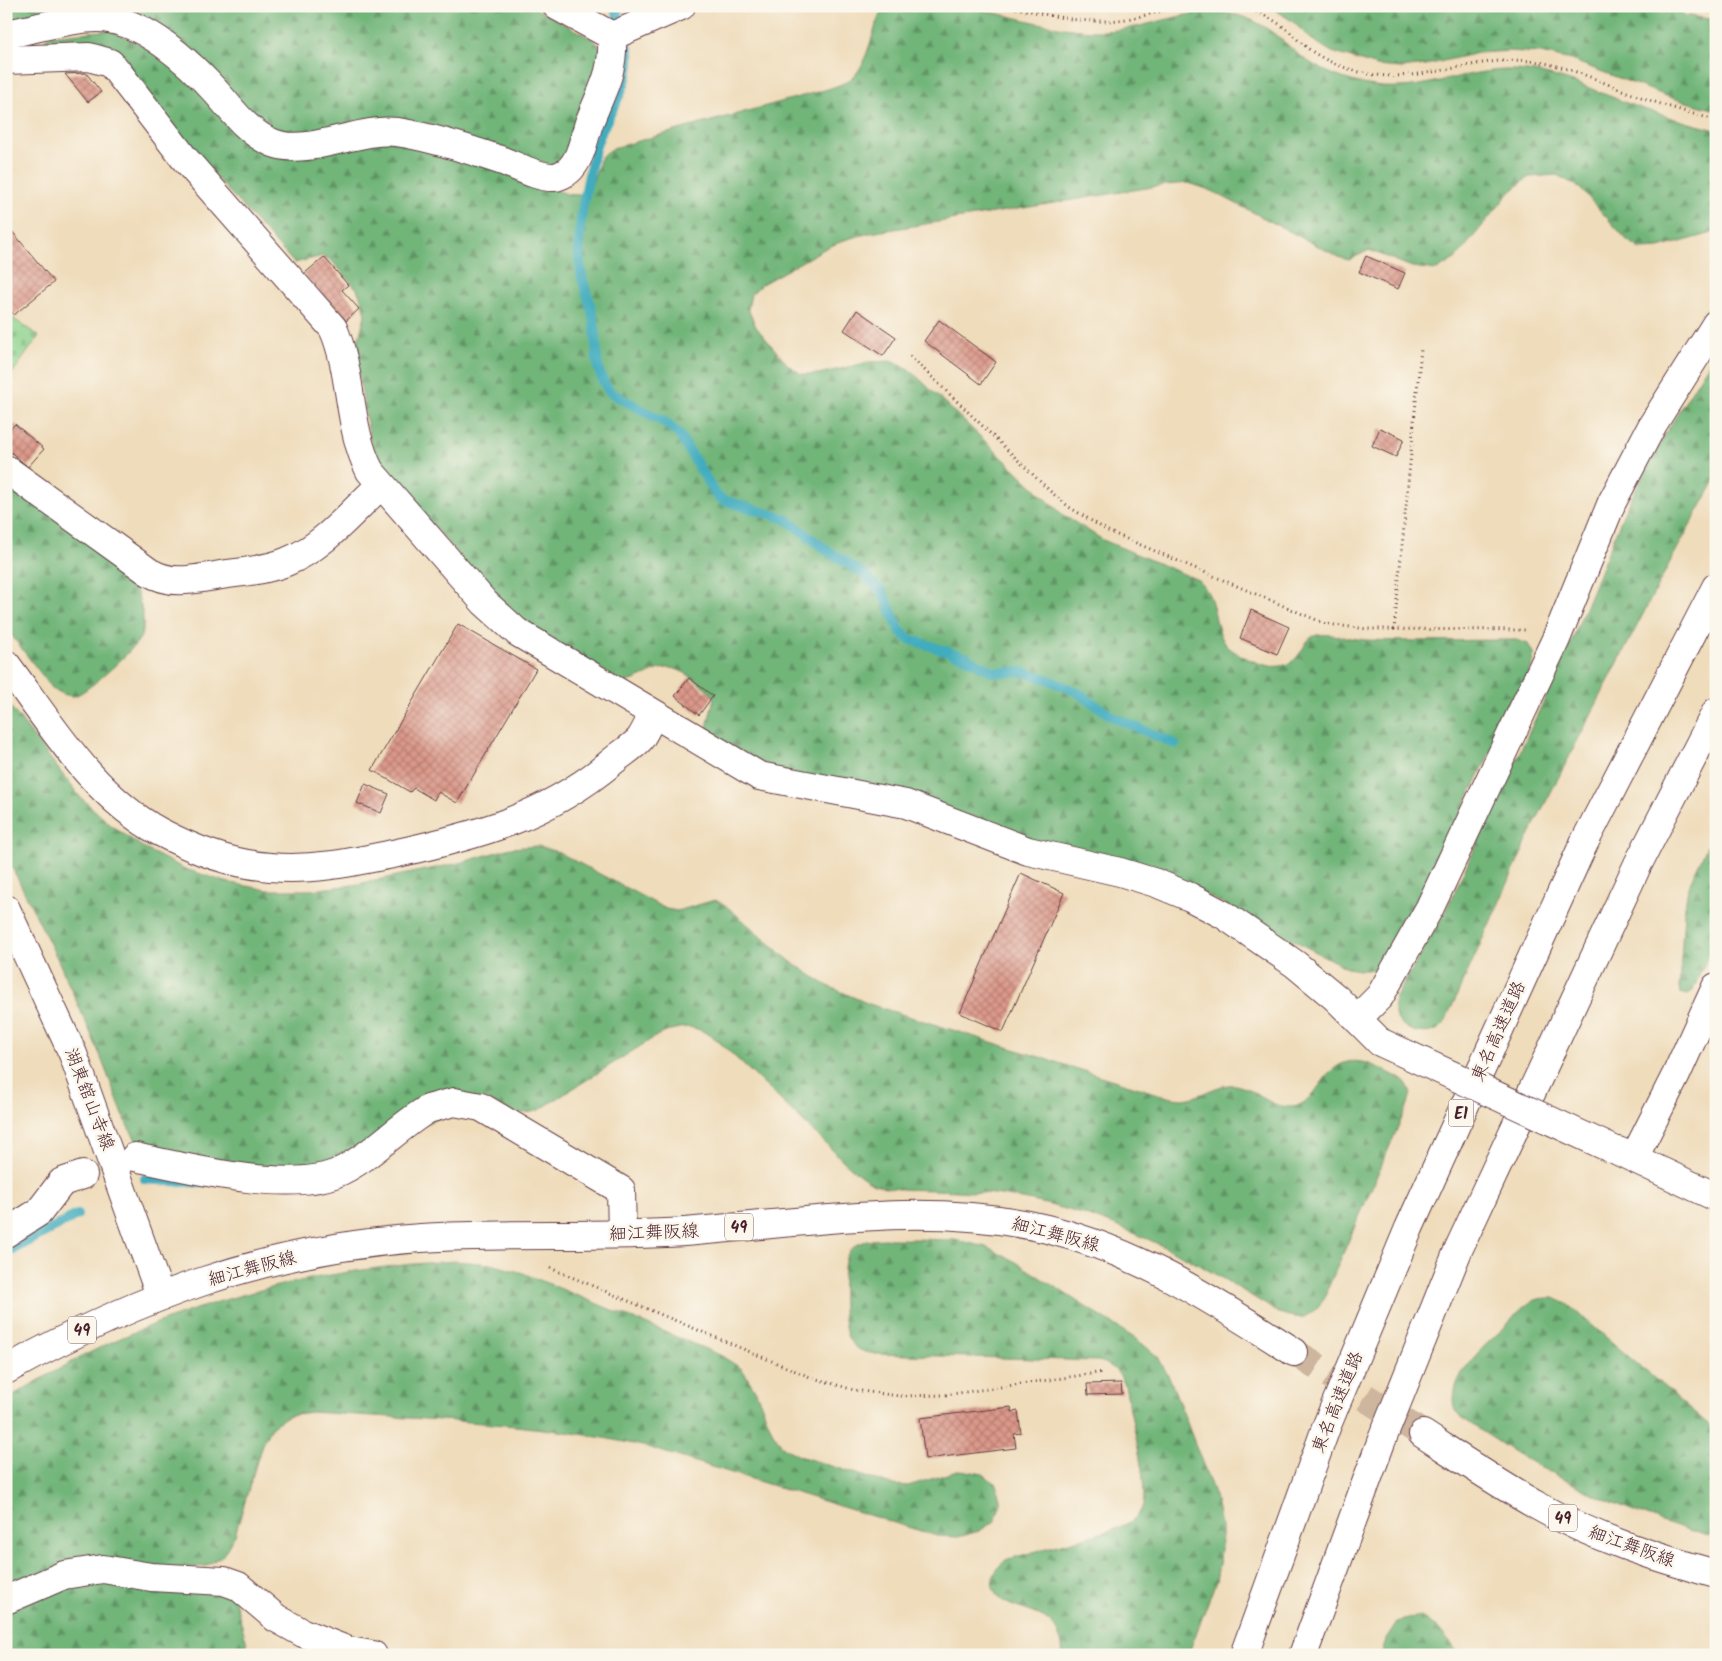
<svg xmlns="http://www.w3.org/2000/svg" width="1722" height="1661" font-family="Kalam,'Klee One',sans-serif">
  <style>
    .forest { fill: url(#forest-firs); stroke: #5e6a52 }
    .cemetery { fill: url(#cemetery-stones); stroke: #6b795c }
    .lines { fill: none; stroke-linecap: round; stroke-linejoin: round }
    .stream { stroke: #3facbe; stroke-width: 10 }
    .building { fill: url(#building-cross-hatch) }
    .primary-tunnel { stroke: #ceb69e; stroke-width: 28; stroke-dasharray: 28 14; stroke-linecap: butt }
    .minor-casing { stroke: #633b41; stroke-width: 30 }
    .secondary-casing { stroke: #633b41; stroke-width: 30 }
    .primary-casing { stroke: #633b41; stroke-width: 30 }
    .motorway-casing { stroke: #633b41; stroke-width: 30 }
    .path { stroke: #633b41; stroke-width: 3; stroke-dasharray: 1 4; stroke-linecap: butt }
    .minor { stroke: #fff; stroke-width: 28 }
    .secondary { stroke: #fff; stroke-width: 28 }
    .primary { stroke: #fff; stroke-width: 28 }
    .motorway { stroke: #fff; stroke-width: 28 }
    .minor-bridge-casing { stroke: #633b41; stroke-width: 30; stroke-linecap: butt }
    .minor-bridge { stroke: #fff; stroke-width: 28 }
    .labels { text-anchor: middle; stroke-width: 5; stroke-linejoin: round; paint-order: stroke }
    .shield { fill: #fbf7ec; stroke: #7f6065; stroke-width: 1 }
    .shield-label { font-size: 16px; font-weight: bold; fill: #4a1f2b }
    .street-label { font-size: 18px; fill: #4a1f2b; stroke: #fbf7ec }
  </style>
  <defs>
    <pattern id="forest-firs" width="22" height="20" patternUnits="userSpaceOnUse" patternTransform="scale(1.25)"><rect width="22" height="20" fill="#71b579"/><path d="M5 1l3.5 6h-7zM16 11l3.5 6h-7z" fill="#5f9363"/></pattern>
    <pattern id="cemetery-stones" width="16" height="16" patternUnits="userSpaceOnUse" patternTransform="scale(1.25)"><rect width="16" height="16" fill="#8cd38e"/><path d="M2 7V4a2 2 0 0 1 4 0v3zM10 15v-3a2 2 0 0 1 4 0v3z" fill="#7ab57b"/></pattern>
    <pattern id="building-cross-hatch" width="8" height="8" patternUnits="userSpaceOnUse" patternTransform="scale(1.25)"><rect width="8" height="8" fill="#db998a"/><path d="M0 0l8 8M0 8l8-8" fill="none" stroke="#b47c71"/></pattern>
  </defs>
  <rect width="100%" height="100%" fill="#fbf7ec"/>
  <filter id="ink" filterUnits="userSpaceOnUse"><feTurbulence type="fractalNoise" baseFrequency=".02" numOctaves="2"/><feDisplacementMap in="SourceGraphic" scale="10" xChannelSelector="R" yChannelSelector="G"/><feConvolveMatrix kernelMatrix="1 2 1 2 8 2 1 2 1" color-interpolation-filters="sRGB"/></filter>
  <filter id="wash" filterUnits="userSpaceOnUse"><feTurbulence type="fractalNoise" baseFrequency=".0096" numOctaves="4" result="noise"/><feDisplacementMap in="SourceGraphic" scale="20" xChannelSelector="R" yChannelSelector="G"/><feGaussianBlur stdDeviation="1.12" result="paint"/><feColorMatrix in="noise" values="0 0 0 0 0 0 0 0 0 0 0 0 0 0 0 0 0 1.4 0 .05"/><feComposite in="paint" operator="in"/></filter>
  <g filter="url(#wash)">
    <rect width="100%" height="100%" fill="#efdcbb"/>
    <g class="forest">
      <path d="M6 6H531L592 39 599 45 601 53 568 155 554 166 494 148 292 137 264 128 159 29 6 24Z"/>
      <path d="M884 6C907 6 931 4 954 6 1004 11 1053 32 1104 31 1149 30 1191 4 1237 15 1264 22 1278 37 1298 54 1319 71 1348 82 1374 86 1422 93 1465 69 1512 70 1555 71 1593 90 1632 105 1660 115 1688 123 1716 130V232L1659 248 1641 249 1627 240 1579 187 1557 175 1529 177 1510 192 1456 258 1437 270 1412 267 1369 250 1349 260 1341 258 1210 190 1189 183 1165 185 870 233 847 239 824 249 762 284 751 294 748 309 756 327 787 364 801 374H819L869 362 893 361 911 371 1063 515 1103 540 1198 580C1222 601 1209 637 1235 652 1253 662 1281 676 1297 657 1304 650 1306 637 1317 635 1333 633 1350 639 1366 640 1416 642 1466 640 1516 640L1528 644 1534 655 1531 669 1390 958C1376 971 1366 972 1347 968L1195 889 779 772 706 732 714 698C709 690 702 685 694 679 663 656 656 675 624 683L507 611 373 456 355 353 365 315 362 301 357 289 331 260 323 256 294 263 192 151 125 65 45 48 43 43 48 36 111 30 166 57 237 131 395 142 496 169 567 194 578 195 589 191 602 156 613 148 828 89C836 86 847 83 853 77 868 65 873 24 884 6Z"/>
      <path d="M1269 6H1675L1684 15 1716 20V110L1672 98 1571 60 1541 53 1509 51 1478 53 1426 65 1401 68 1377 66 1332 52 1311 39 1292 21Z"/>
      <path d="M1716 352V479L1671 560 1537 819 1444 1024C1427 1044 1386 1027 1395 999L1444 914 1570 645 1626 508 1667 431Z"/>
      <path d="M6 481 129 573C136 590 147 616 142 634 139 646 86 694 74 696 65 696 59 692 52 688L6 628Z"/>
      <path d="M6 701 80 797 112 826 147 850 185 869 226 882 268 890H311L353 885 459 863 511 848 538 846 560 853 666 909 677 911 715 900 725 905 790 961 826 985 869 1004 1168 1097C1173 1098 1179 1099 1183 1099 1201 1098 1217 1083 1235 1085 1254 1088 1269 1107 1288 1107 1325 1108 1321 1042 1377 1067 1387 1072 1398 1076 1407 1084L1411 1093 1408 1104 1322 1302C1307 1320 1302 1320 1279 1313 1187 1255 1116 1215 1007 1196 983 1192 959 1191 935 1190 916 1189 894 1191 875 1184 857 1177 835 1152 820 1138 786 1105 751 1072 716 1039 691 1023 685 1025 658 1035L539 1110C515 1118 505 1109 485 1098L338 1162 288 1171 157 1151 138 1143 127 1125 96 1045 58 960 6 855Z"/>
      <path d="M1716 827V938L1692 992 1688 995 1680 993 1679 988 1684 913 1688 887Z"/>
      <path d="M912 1239 955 1240 986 1247 1016 1262 1139 1341 1158 1357 1171 1381 1215 1496 1221 1525V1552L1216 1581 1188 1655H1062C1063 1649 1062 1645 1060 1639 1054 1612 1025 1613 1005 1602 985 1590 992 1572 1005 1560L1115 1529C1126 1525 1139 1519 1143 1505 1148 1480 1130 1413 1125 1385 1118 1371 1113 1365 1098 1361L876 1354C865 1352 857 1351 850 1341 841 1330 841 1272 846 1258 847 1254 852 1248 855 1246 869 1236 896 1240 912 1239Z"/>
      <path d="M456 1261 491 1264 523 1273 720 1355 742 1369 756 1392 773 1433 783 1447 799 1456 892 1485 908 1486 961 1470 983 1474 996 1484 1001 1503 995 1521 979 1531 958 1537 937 1536 647 1447C537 1421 422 1420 311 1412L289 1415 272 1426 262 1444 235 1535 223 1555 206 1566 6 1589V1399C42 1379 78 1357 116 1340 224 1292 339 1267 456 1261Z"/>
      <path d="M1554 1298 1567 1304 1716 1431V1538C1640 1517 1569 1487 1503 1445 1487 1434 1470 1425 1456 1412 1445 1377 1483 1348 1506 1326 1515 1316 1525 1302 1539 1299 1543 1298 1550 1298 1554 1298Z"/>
      <path d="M103 1579 208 1589 234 1597 250 1655H6V1611L66 1585Z"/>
      <path d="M1420 1616 1438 1628 1460 1655H1380L1385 1640 1397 1622Z"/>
    </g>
    <path class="cemetery" d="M6 309 15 320 39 336 6 382Z"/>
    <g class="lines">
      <g class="stream">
        <path d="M588 6H597"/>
        <path d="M615 6 619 19"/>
        <path d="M627 43C639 80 601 118 594 153 586 188 576 229 580 265 582 284 591 302 594 321 599 347 591 369 611 393L664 422 678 433 717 496 723 500 786 519 825 549 864 574 883 593 900 631 909 639 965 657 993 672H1023L1047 679 1077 692 1113 717 1175 744"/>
        <path d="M145 1179 202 1183"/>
        <path d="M6 1253 77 1215"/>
      </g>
    </g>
    <g id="blocks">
      <g class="building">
        <path d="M86 73 101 92 88 102 65 74Z"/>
        <path d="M6 224 54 282 14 315 6 305Z"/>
        <path d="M1366 256 1405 273 1398 289 1359 272Z"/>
        <path d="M324 257 348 285 342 290 359 309 346 321 304 274Z"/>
        <path d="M857 310 896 337 883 356 844 330Z"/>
        <path d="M939 320 996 362 981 384 924 341Z"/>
        <path d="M15 424 44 449 28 467 6 448V434Z"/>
        <path d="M1380 428 1404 439 1396 457 1372 446Z"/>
        <path d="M1251 610 1289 627 1277 654 1240 638Z"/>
        <path d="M458 624 536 669 457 803 438 792 434 800 414 788 410 792 372 770Z"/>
        <path d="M689 678 713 696 699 715 675 696Z"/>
        <path d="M365 784 389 794 381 813 357 803Z"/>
        <path d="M1021 873 1064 893 1003 1032 960 1013Z"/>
        <path d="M1121 1383 1122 1394 1088 1395 1087 1384Z"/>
        <path d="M1011 1407 1012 1412 1018 1411 1021 1433 1014 1434 1016 1448 925 1459 920 1418Z"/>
      </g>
    </g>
  </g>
  <g filter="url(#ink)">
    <use href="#blocks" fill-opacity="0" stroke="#633b41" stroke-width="1"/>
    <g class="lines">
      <path class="primary-tunnel" d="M1294 1352 1423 1434"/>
      <defs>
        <g id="minor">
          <path d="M557 6 612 36"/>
          <path d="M612 36 681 6"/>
          <path d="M6 38 11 33C39 28 69 18 97 18 142 18 189 62 217 93 233 111 249 134 273 143 309 157 358 127 397 132 431 137 468 149 500 160 515 165 538 178 554 177 558 177 566 173 568 171 581 160 584 138 589 123 602 89 614 74 612 36"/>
          <path d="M6 60 89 57 110 63 117 71 184 158 333 328C353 373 347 427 370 471L485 603 517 632 759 776 906 804 1028 851 1120 872 1156 883 1190 897 1224 915 1295 964 1336 998 1380 1042"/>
          <path d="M6 469 149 572C171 585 191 580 215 576 239 572 264 571 286 562 324 547 351 512 381 485"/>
          <path d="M6 664C50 723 93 796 160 832 194 850 231 864 270 867 312 871 353 862 393 854 476 836 547 817 613 761 621 754 633 747 640 739 645 732 649 722 653 715"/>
          <path d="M1357 1019 1380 996 1430 907 1556 639 1612 502 1653 424 1716 324"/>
          <path d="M1618 1151 1716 1197"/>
          <path d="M135 1157C187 1168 294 1195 341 1171 373 1155 398 1127 428 1109L454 1102 481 1107 621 1190 622 1234"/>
          <path d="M1634 1158 1676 1075 1716 987"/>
          <path d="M6 1233 39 1212 62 1182 83 1175"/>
          <path d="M6 1600 64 1575 103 1569 151 1577 224 1581 238 1586 276 1618 303 1633 349 1651 373 1655"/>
        </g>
        <path id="secondary" d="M6 909 73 1054 160 1295"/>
        <g id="primary">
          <path d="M6 1370C137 1297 270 1248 421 1238 508 1232 596 1238 684 1232 805 1223 927 1200 1047 1229 1140 1252 1214 1301 1294 1352"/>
          <path d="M1423 1434C1460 1458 1497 1483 1536 1505 1592 1537 1654 1557 1716 1574"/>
        </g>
        <g id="motorway">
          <path d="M1244 1655 1327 1425 1409 1228 1584 843 1716 587"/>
          <path d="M1303 1655 1381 1442 1459 1248 1638 864 1716 712"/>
        </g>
      </defs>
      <use href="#minor" class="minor-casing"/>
      <use href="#secondary" class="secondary-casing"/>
      <use href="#primary" class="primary-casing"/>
      <use href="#motorway" class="motorway-casing"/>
      <g class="path">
        <path d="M1006 6C1038 12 1070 22 1102 21 1129 21 1154 13 1179 6"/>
        <path d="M1242 6C1257 12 1272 18 1285 28 1292 33 1298 41 1305 46 1318 57 1336 65 1352 70 1417 90 1474 52 1539 62 1568 67 1595 79 1622 90 1653 102 1684 112 1716 120"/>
        <path d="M910 356 1051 492 1069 507 1108 531 1326 624 1367 629 1525 630"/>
        <path d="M1394 630 1421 349"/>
        <path d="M550 1268 810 1377 854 1390 899 1396 945 1395 1104 1372"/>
      </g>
      <use href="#minor" class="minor"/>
      <use href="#secondary" class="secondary"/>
      <use href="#primary" class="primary"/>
      <use href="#motorway" class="motorway"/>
      <defs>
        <path id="minor-bridge" d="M1380 1042 1612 1149"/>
      </defs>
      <use href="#minor-bridge" class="minor-bridge-casing"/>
      <use href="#minor-bridge" class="minor-bridge"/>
    </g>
  </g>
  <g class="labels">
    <g class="shield">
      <rect x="1448.5" y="1099.5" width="25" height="27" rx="4"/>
      <rect x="725" y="1213.5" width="28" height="27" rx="4"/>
      <rect x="68" y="1316.5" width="28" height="27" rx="4"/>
      <rect x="1549" y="1504.5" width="28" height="27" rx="4"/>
    </g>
    <g class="shield-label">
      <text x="1461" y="1119">E1</text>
      <text x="739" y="1233">49</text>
      <text x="82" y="1336">49</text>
      <text x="1563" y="1524">49</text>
    </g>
    <g class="street-label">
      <text transform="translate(1498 1031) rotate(-66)" y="6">東名高速道路</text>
      <text transform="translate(90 1099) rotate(69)" y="6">湖東舘山寺線</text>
      <text transform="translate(654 1232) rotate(-2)" y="6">細江舞阪線</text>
      <text transform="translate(1056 1234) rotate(15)" y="6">細江舞阪線</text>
      <text transform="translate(252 1268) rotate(-15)" y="6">細江舞阪線</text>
      <text transform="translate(1337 1402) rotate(-68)" y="6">東名高速道路</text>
      <text transform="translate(1632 1546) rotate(20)" y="6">細江舞阪線</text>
    </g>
  </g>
  <rect width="1722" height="1661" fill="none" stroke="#fbf7ec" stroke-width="25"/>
</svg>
